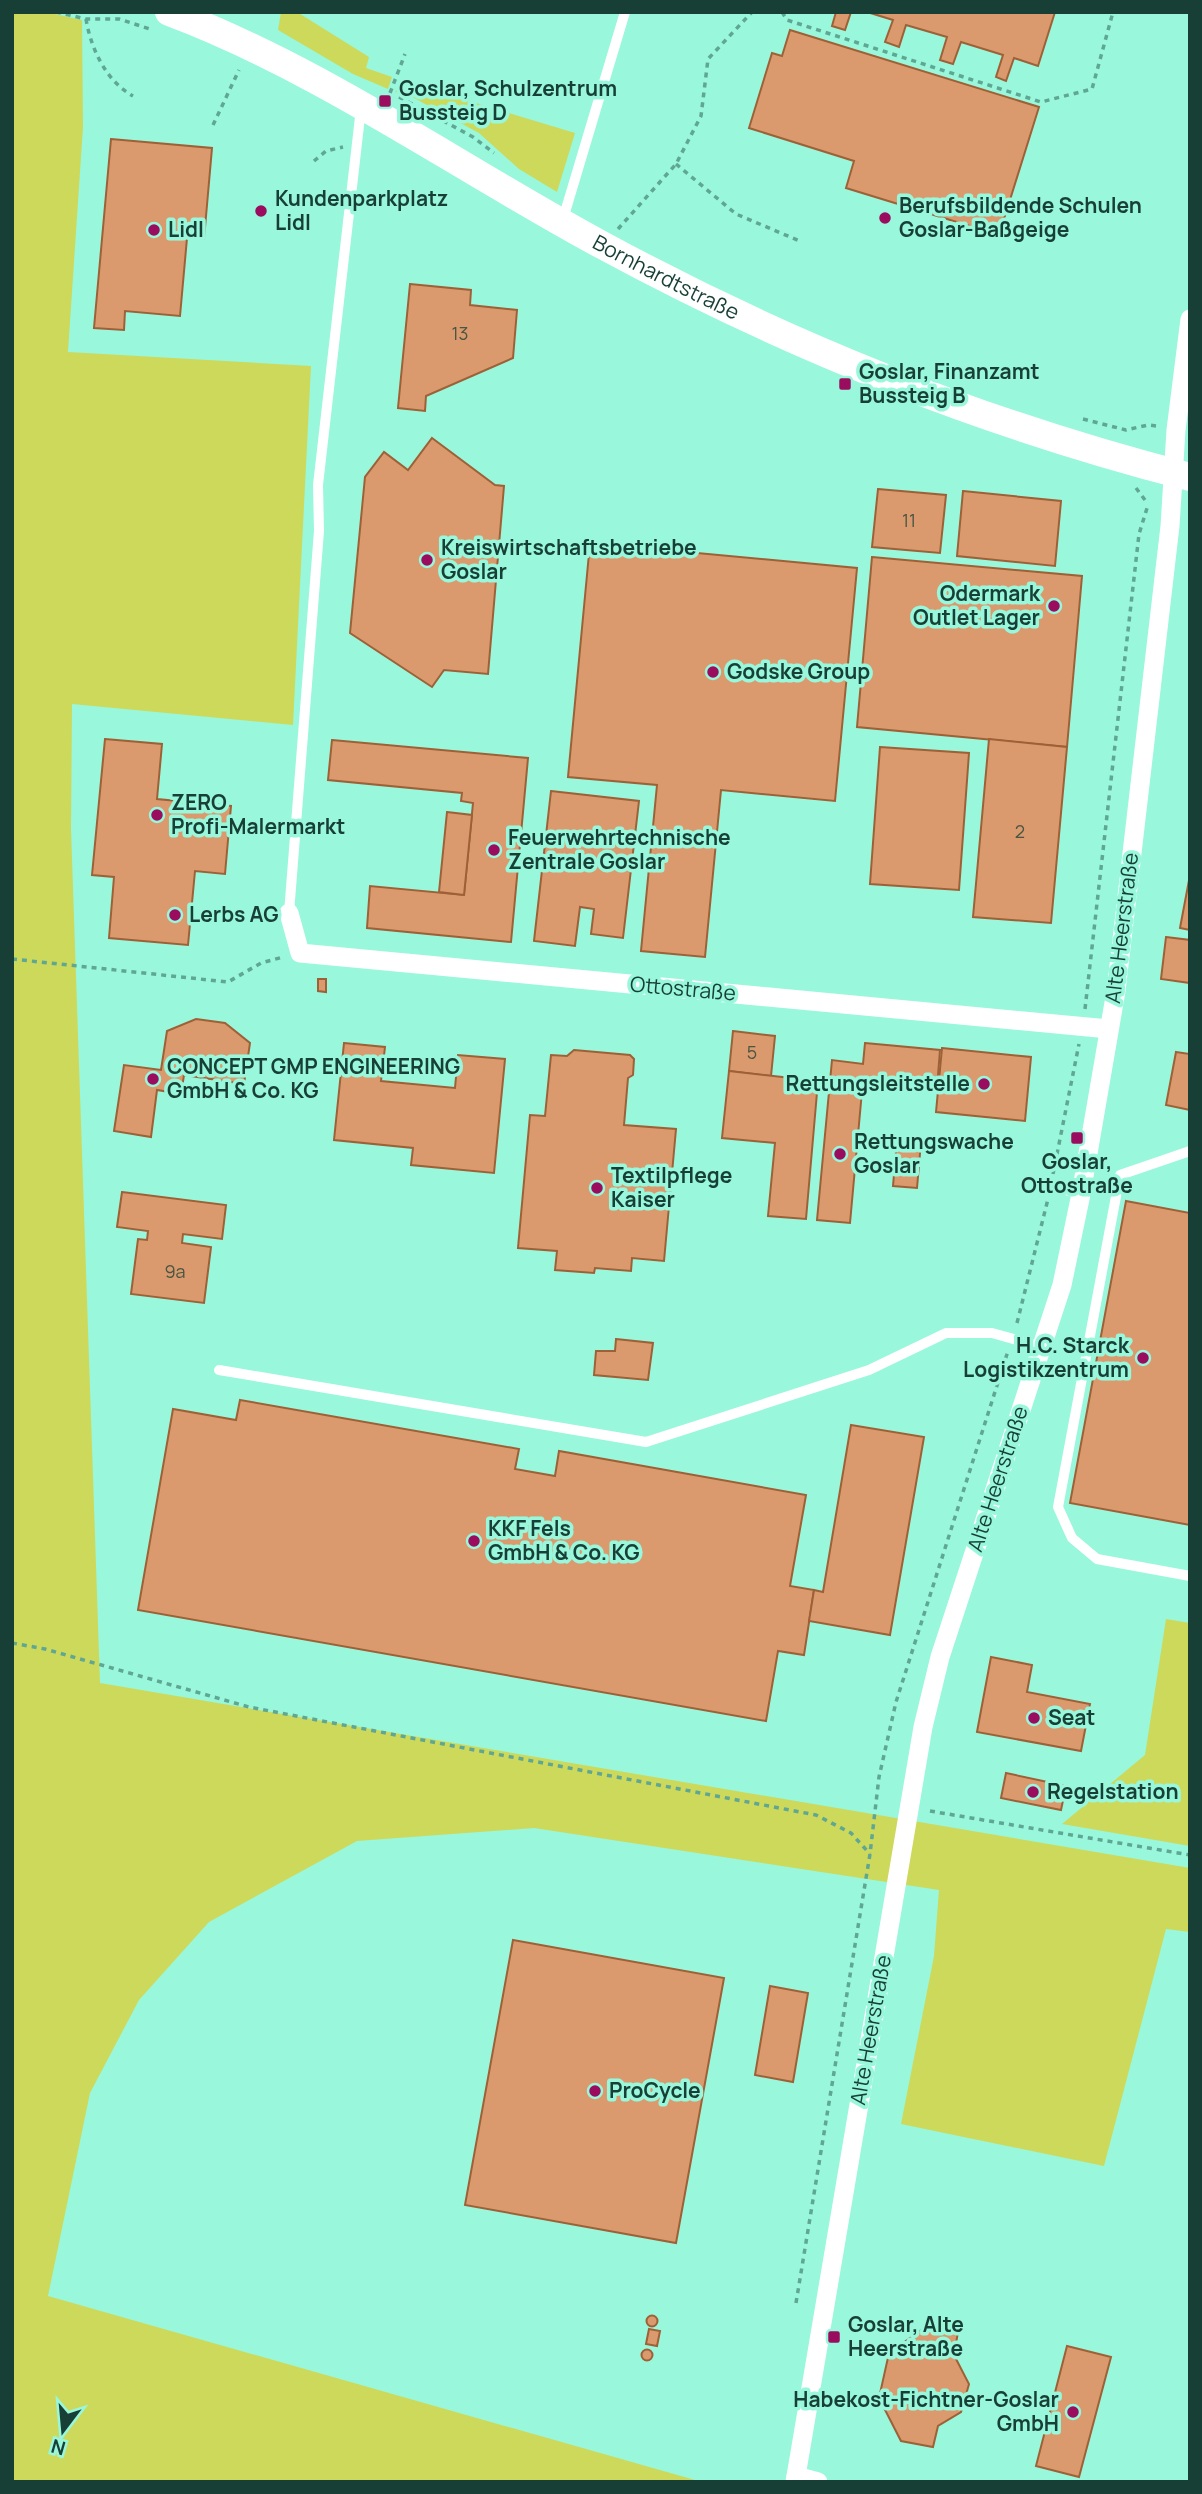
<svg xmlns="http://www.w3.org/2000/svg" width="1202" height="2494" font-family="Manrope,sans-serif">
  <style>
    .green { fill: #cdd95a }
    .building { fill: #db9a6e; stroke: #9e6137; stroke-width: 2 }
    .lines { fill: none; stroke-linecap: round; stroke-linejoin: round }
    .path { stroke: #60a793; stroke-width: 3.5; stroke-dasharray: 5 5; stroke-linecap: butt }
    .lane { stroke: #fff; stroke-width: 10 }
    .street { stroke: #fff; stroke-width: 19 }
    .secondary { stroke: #fff; stroke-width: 28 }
    .poi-dot { fill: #9a0c5d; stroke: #99f7dc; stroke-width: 2.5 }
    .labels { text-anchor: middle; stroke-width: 7; stroke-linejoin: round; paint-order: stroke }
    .number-label { font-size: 18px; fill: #485643 }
    .poi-label { font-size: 21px; font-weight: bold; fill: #173f35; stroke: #99f7dc; text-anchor: start }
    .street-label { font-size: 21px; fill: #173f35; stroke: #99f7dc }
  </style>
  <rect width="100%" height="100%" fill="#99f7dc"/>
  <g class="green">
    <path d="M12 12H46L82 20 83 127 68 352 311 366 293 725 72 704 71 829 100 1683 1190 1868V1932L1166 1929 1104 2166 901 2124 934 1956 939 1890 534 1828 357 1841 209 1922 139 2000 90 2093 48 2296 702 2482H12Z"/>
    <path d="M281 12H297L369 57 366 68 392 77 388 89 353 74 278 30Z"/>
    <path d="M404 81 575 133 557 192 519 169 479 133 414 98 395 92Z"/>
    <path d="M1166 1619 1190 1623V1846L1062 1824 1145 1755Z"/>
  </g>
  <g class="building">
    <path d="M836 12H851L845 30 832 26Z"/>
    <path d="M867 12H1055L1038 66 1014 58 1006 81 996 77 1003 55 961 42 953 64 940 60 947 37 906 25 899 47 885 42 893 20Z"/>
    <path d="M790 30 1039 107 999 235 846 188 854 161 749 128 772 53 782 56Z"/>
    <path d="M111 139 212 148 204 239 187 238 180 316 125 311 124 330 94 328Z"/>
    <path d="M410 284 471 290 470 305 517 310 513 358 426 396 425 411 398 408Z"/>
    <path d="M432 438 495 485 504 486 488 674 444 670 432 687 350 633 365 477 384 452 408 470Z"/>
    <path d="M878 489 946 495 940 553 872 547Z"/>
    <path d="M963 491 1061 501 1055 566 957 556Z"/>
    <path d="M590 543 857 568 835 801 721 790 705 957 641 951 657 785 568 777Z"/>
    <path d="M872 557 1082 576 1067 747 857 727Z"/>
    <path d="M105 739 162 744 157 799 231 806 225 874 195 871 188 945 109 938 114 877 92 875Z"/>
    <path d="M989 739 1067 747 1051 923 973 917Z"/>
    <path d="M332 740 528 758 511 942 367 928 370 886 464 895 473 803 461 801 462 793 328 780Z"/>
    <path d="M880 747 969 753 959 890 870 884Z"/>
    <path d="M551 791 639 801 623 938 591 934 594 909 580 907 575 946 534 941Z"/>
    <path d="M447 812 472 815 464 895 439 892Z"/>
    <path d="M1190 875V930L1180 928Z"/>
    <path d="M1166 937 1190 940V983L1161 979Z"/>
    <path d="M318 979H326V992L318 991Z"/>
    <path d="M196 1019 225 1023 250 1043 244 1084 184 1075 181 1094 157 1090 151 1137 114 1131 124 1065 161 1070 167 1031Z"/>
    <path d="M733 1031 775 1036 771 1076 729 1071Z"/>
    <path d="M344 1043 385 1047 381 1081 455 1088 458 1055 505 1059 494 1173 411 1165 413 1148 334 1140Z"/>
    <path d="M865 1043 940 1050 937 1088 863 1080 850 1223 817 1220 832 1060 863 1064Z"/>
    <path d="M942 1048 1031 1057 1025 1121 936 1112Z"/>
    <path d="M574 1050 630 1055 634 1059 633 1075 628 1078 624 1125 676 1129 664 1261 632 1258 631 1271 595 1268 594 1273 555 1270 557 1251 518 1248 530 1115 545 1116 551 1055 567 1056Z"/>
    <path d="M1176 1052 1190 1054V1110L1166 1105Z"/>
    <path d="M729 1071 818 1081 806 1219 768 1216 775 1143 722 1138Z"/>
    <path d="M897 1140 921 1142 917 1188 893 1186Z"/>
    <path d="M122 1192 226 1205 222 1239 183 1234 182 1243 211 1247 204 1303 131 1294 138 1239 147 1240 148 1231 117 1227Z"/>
    <path d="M1126 1201 1190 1213V1525L1070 1503Z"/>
    <path d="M616 1339 653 1343 648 1380 594 1375 596 1351H615Z"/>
    <path d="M240 1400 519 1449 515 1469 555 1476 559 1451 806 1495 790 1586 814 1590 804 1655 778 1651 766 1721 138 1610 173 1409 236 1420Z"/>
    <path d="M851 1425 924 1437 890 1635 809 1621 814 1590 823 1592Z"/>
    <path d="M991 1657 1032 1665 1027 1692 1090 1704 1081 1751 977 1732Z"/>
    <path d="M1006 1773 1066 1786 1061 1810 1001 1798Z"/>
    <path d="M513 1940 724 1978 676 2243 465 2205Z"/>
    <path d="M770 1986 808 1993 793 2082 755 2075Z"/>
    <circle cx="652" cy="2321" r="5.5"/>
    <path d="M928 2325 958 2332 954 2355 969 2384 961 2412 938 2426 933 2447 901 2441 879 2398 889 2353Z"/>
    <path d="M649 2329 660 2331 657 2346 646 2344Z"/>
    <path d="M1067 2346 1111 2357 1079 2477 1036 2466Z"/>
    <circle cx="647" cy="2355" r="5.5"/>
  </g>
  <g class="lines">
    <g class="path">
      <path d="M56 12 86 19H119L153 30"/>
      <path d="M782 12 787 20 1041 102 1092 89 1113 12"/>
      <path d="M86 19C91 49 106 81 133 96"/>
      <path d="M390 93 405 54"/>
      <path d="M399 97 473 137 494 153"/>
      <path d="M213 125 239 70"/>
      <path d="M314 161 326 151 343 147"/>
      <path d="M676 164 736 214 802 242"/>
      <path d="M618 229 676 164 701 116 708 59 752 12"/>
      <path d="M1083 419 1126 430 1148 425 1157 426"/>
      <path d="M1136 488 1148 504"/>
      <path d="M12 959 228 982 261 963 283 957"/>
      <path d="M1085 1009 1139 534 1148 505"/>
      <path d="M1053 1174 1079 1044"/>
      <path d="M1017 1323 1048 1199"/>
      <path d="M12 1643 45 1649 249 1707 816 1815 851 1833 870 1854"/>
      <path d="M930 1811 1190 1855"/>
      <path d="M796 2303 870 1854 879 1777 896 1702 1008 1351"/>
    </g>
    <g class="lane">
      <path d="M563 219 625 12"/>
      <path d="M289 913 319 531 318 485 361 108"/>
      <path d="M1190 1151 1120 1175 1058 1507 1072 1538 1097 1559 1190 1576"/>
      <path d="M1037 1183 1081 1194"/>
      <path d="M219 1370 646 1442 869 1370 946 1333H992L1042 1347"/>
    </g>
    <g class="street">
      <path d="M289 913 300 953 1109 1029"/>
      <path d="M796 2476 818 2482"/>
      <path d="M795 2482 923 1727 940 1657 1062 1285 1081 1194 1116 991 1170 526 1176 430 1190 319"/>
    </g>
    <path class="secondary" id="s1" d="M169 12C321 69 459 168 602 245 790 347 983 424 1190 477"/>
  </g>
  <g class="poi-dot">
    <rect x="378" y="94" width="14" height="14" rx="3.5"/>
    <circle cx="261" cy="211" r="7"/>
    <circle cx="885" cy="218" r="7"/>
    <circle cx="154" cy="230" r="7"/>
    <rect x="838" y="377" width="14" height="14" rx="3.5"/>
    <circle cx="427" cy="560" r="7"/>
    <circle cx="1054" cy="606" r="7"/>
    <circle cx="713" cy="672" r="7"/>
    <circle cx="157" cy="815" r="7"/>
    <circle cx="494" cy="850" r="7"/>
    <circle cx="175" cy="915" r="7"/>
    <circle cx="153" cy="1079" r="7"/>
    <circle cx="984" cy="1084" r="7"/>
    <rect x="1070" y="1131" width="14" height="14" rx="3.5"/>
    <circle cx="840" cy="1154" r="7"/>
    <circle cx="597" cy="1188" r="7"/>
    <circle cx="1143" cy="1358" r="7"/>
    <circle cx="474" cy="1541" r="7"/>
    <circle cx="1034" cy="1718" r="7"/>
    <circle cx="1033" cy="1792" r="7"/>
    <circle cx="595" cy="2091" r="7"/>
    <rect x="827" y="2330" width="14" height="14" rx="3.5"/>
    <circle cx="1073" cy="2412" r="7"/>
  </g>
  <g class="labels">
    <g class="number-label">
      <text x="460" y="340">13</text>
      <text x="909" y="527">11</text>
      <text x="1020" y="838">2</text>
      <text x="752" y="1059">5</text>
      <text x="175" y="1278">9a</text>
    </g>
    <g class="poi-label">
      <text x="399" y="96">Goslar, Schulzentrum<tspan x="399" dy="24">Bussteig D</tspan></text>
      <text x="275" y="206">Kundenparkplatz<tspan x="275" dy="24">Lidl</tspan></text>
      <text x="899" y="213">Berufsbildende Schulen<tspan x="899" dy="24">Goslar-Baßgeige</tspan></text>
      <text x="168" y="237">Lidl</text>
      <text x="859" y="379">Goslar, Finanzamt<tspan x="859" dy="24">Bussteig B</tspan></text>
      <text x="441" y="555">Kreiswirtschaftsbetriebe<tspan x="441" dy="24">Goslar</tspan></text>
      <text x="1040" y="601" text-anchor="end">Odermark<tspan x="1040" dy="24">Outlet Lager</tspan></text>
      <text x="727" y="679">Godske Group</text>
      <text x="171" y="810">ZERO<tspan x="171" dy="24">Profi-Malermarkt</tspan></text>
      <text x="508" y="845">Feuerwehrtechnische<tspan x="508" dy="24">Zentrale Goslar</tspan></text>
      <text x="189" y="922">Lerbs AG</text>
      <text x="167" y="1074">CONCEPT GMP ENGINEERING<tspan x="167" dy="24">GmbH &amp; Co. KG</tspan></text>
      <text x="970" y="1091" text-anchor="end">Rettungsleitstelle</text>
      <text x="854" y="1149">Rettungswache<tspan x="854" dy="24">Goslar</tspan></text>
      <text x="1077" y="1169" text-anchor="middle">Goslar,<tspan x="1077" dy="24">Ottostraße</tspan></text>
      <text x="611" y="1183">Textilpflege<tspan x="611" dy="24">Kaiser</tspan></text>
      <text x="1129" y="1353" text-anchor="end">H.C. Starck<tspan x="1129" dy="24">Logistikzentrum</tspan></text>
      <text x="488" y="1536">KKF Fels<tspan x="488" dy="24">GmbH &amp; Co. KG</tspan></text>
      <text x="1048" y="1725">Seat</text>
      <text x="1047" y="1799">Regelstation</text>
      <text x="609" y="2098">ProCycle</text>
      <text x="848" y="2332">Goslar, Alte<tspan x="848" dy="24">Heerstraße</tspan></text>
      <text x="1059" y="2407" text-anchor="end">Habekost-Fichtner-Goslar<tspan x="1059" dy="24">GmbH</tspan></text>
    </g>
    <g class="street-label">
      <text dy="7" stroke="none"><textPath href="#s1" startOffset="564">Bornhardtstraße</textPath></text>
      <text transform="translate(1122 928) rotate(-83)" y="7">Alte Heerstraße</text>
      <text transform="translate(683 989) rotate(5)" y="7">Ottostraße</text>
      <text transform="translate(998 1479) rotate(-72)" y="7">Alte Heerstraße</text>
      <text transform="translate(871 2030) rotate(-80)" y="7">Alte Heerstraße</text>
    </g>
  </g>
  <rect width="1202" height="2494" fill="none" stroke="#173f35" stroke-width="28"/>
  <g transform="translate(63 2431) rotate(196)" stroke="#99f7dc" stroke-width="5" paint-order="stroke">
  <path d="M0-5L12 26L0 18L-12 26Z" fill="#173f35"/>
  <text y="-10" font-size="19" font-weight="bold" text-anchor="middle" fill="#173f35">N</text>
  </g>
</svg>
